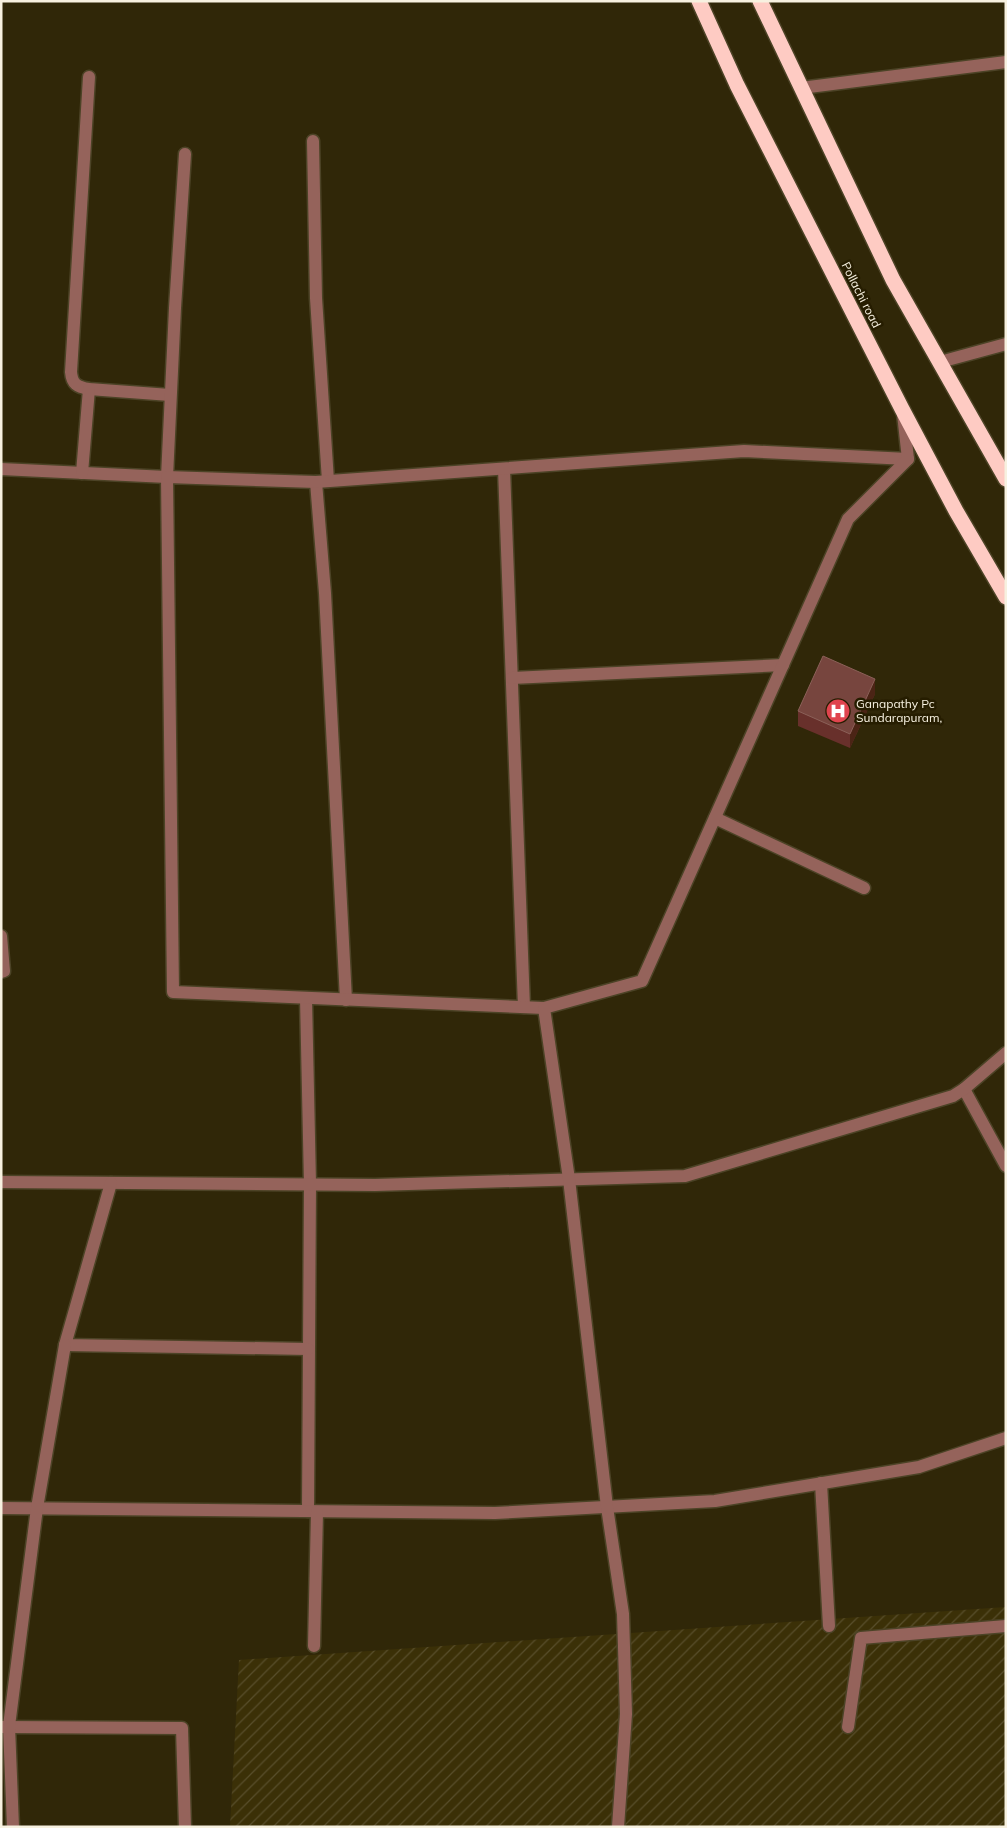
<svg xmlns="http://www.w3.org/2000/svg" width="1007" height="1828" font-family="Mulish,sans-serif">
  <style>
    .industrial { fill: url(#industrial-furrows) }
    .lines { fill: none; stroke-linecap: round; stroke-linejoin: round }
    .minor-casing { stroke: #4c4326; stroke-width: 15 }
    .highway-casing { stroke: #4c4326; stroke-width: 18 }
    .minor { stroke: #95635b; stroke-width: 12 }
    .highway { stroke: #fecbc3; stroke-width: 15 }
    .wall { fill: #68302b }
    .shaded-wall { fill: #4b2415 }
    .building { fill: #77453e; stroke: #8b6058 }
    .labels { text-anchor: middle; stroke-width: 5; stroke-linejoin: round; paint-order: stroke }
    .street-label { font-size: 12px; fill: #f7f1e0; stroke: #261d00 }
    .poi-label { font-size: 12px; fill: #f7f1e0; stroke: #261d00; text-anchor: start }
  </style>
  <defs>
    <pattern id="industrial-furrows" width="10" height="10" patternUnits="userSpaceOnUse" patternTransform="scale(1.25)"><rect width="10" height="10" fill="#3b3007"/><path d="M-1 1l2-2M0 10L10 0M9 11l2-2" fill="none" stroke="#584e2b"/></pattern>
  </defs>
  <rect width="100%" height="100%" fill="#302708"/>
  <path class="industrial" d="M1006 1607V1827H230L239 1660Z"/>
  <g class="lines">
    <defs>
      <g id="minor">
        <path d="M89 77 71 372C72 384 77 387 89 389L170 395"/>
        <path d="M801 88 1006 62"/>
        <path d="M313 141 316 298 328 481"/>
        <path d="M940 362 1006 344"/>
        <path d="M1 469 167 477 175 308 185 154"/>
        <path d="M504 469 524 1007"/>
        <path d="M82 473 89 389"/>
        <path d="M316 482 325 593 346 1000"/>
        <path d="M512 678 783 665"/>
        <path d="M715 818 864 888"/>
        <path d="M1 936 4 971 1 972"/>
        <path d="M306 998 310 1184 308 1511"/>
        <path d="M544 1008 173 992 167 477 316 482 744 451 908 459"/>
        <path d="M964 1089 1006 1166"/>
        <path d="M1 1182 375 1185 685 1176 953 1096 964 1089 1006 1053"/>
        <path d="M111 1183 65 1345 308 1349"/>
        <path d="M821 1483 829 1626"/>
        <path d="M1 1508 495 1513 715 1501 919 1467 1006 1438"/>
        <path d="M314 1646 317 1512"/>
        <path d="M1 1727 182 1728 185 1827"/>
        <path d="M848 1727 861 1638 1006 1626"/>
        <path d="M13 1827 9 1726 37 1508 65 1345"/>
        <path d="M618 1827 626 1714 623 1614 607 1507 569 1179 544 1008 642 981 848 519 908 459 903 414"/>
      </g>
      <g id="highway">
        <path d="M699 1 737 85 902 409 956 511 1006 597"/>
        <path d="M760 1 893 280 1006 479"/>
      </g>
    </defs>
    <use href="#minor" class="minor-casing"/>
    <use href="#highway" class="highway-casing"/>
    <use href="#minor" class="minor"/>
    <use href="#highway" class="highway"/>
  </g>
  <path class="wall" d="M875 694 850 748 798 726V711Z"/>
  <path class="shaded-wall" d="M875 679V694L850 748V734Z"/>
  <path class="building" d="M823 656 875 679 850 734 798 711Z"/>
  <defs>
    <symbol id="hospital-disc" viewBox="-11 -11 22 22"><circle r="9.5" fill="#e0444e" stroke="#261d00"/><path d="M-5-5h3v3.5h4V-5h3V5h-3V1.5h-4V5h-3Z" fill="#fff"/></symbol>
  </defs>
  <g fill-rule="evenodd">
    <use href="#hospital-disc" x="824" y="697" width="28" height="28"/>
  </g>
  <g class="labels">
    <g class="street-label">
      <text transform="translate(861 295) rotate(63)" y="4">Pollachi road</text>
    </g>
    <g class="poi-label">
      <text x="856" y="708">Ganapathy Pc<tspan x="856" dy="14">Sundarapuram,</tspan></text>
    </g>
  </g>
  <rect width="1007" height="1828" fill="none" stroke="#f7f1e0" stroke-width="5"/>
</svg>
